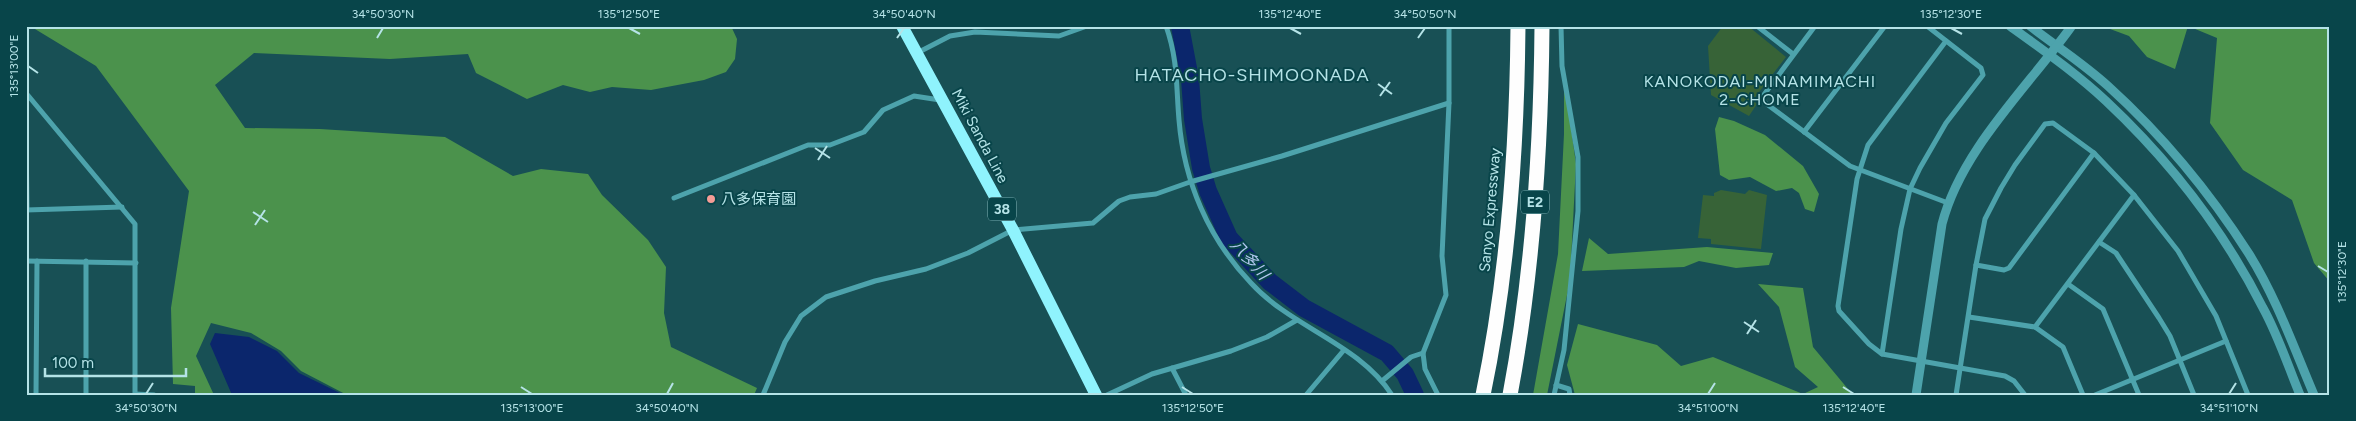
<svg xmlns="http://www.w3.org/2000/svg" width="2356" height="421" font-family="Figtree,'Noto Sans JP',sans-serif">
  <style>
    .green { fill: #376337 }
    .forest { fill: #4b924c }
    .water { fill: #0b266c }
    .lines { fill: none; stroke-linecap: round; stroke-linejoin: round }
    .river { stroke: #0b266c; stroke-width: 18 }
    .minor { stroke: #4da3ac; stroke-width: 5 }
    .tertiary { stroke: #4da3ac; stroke-width: 9 }
    .primary { stroke: #8ff3fd; stroke-width: 12 }
    .motorway { stroke: #fefefe; stroke-width: 15 }
    .ticks { fill: none; stroke: #b5e3e7; stroke-width: 2 }
    .poi-dot { fill: #f59c96; stroke: #08454a; stroke-width: 2 }
    .labels { text-anchor: middle; stroke-width: 4; stroke-linejoin: round; paint-order: stroke }
    .shield { fill: #08454a; stroke: #81b4b8; stroke-width: 1 }
    .shield-label { font-size: 14px; font-weight: bold; fill: #b5e3e7 }
    .street-label { font-size: 15px; fill: #b5e3e7; stroke: #08454a }
    .poi-label { font-size: 15px; fill: #b5e3e7; stroke: #08454a; text-anchor: start }
    .neighbourhood-label { font-size: 16px; letter-spacing: 1px; fill: #b5e3e7; stroke: #08454a }
    .water-label { font-size: 16px; font-style: italic; fill: #b2c7f0; stroke: #08454a }
    .quarter-label { font-size: 18px; letter-spacing: 1px; fill: #b5e3e7; stroke: #08454a }
    .neatline { fill: none; stroke: #b5e3e7; stroke-width: 2 }
    .ticks-label { font-size: 12px; text-anchor: middle; fill: #b5e3e7 }
  </style>
  <rect width="100%" height="100%" fill="#185055"/>
  <g class="green">
    <path d="M1723 26H1748L1786 57 1753 100 1757 104 1749 116 1711 95 1708 46Z"/>
    <path d="M1721 190 1745 194 1749 190 1767 195 1761 249 1711 244V239L1698 238 1703 195 1714 196V193Z"/>
  </g>
  <g class="forest">
    <path d="M30 26H731L737 39 735 59 726 72 704 80 651 90 612 87 590 92 563 85 527 99 476 73 468 54 390 59 254 53 215 85 245 128 320 129 445 137 513 176 541 169 588 174 602 195 648 240 666 267 664 313 671 347 757 388 754 395H347L301 371 281 351 251 333 211 323 196 356 214 395H195V386L173 384 171 308 189 191 96 66Z"/>
    <path d="M2102 26H2330V282L2314 263 2292 200 2243 170 2210 123 2217 38 2188 26 2175 69 2147 57 2129 36Z"/>
    <path d="M1564 77 1576 164 1570 280 1547 395H1533L1558 254 1564 134Z"/>
    <path d="M1719 117 1734 121 1765 135 1803 166 1819 194 1814 212 1805 209 1799 193 1792 188 1776 191 1750 177 1729 180 1720 175 1715 129Z"/>
    <path d="M1589 238 1608 254 1707 247 1773 253 1769 265 1736 268 1699 261 1684 267 1582 271Z"/>
    <path d="M1758 284 1803 288 1813 347 1853 395H1575L1567 365 1578 324 1657 345 1681 366 1713 357 1803 394 1818 387 1795 367 1779 307Z"/>
  </g>
  <path class="water" d="M215 333 249 337 277 351 299 373 344 395H232L210 344Z"/>
  <g class="lines">
    <path class="river" d="M1180 26 1190 79 1193 119 1201 168 1208 191 1229 238 1270 282 1304 308 1387 353 1405 374 1415 395"/>
    <g class="minor">
      <path d="M1166 26C1178 60 1176 85 1179 120 1184 181 1208 238 1251 283 1292 328 1358 343 1392 395"/>
      <path d="M1757 26 1793 54"/>
      <path d="M1815 26 1763 96 1764 102 1850 166 1948 203"/>
      <path d="M1946 41 1868 145 1857 179 1838 306 1839 311 1869 344 1882 354 2005 376 2014 381 2025 395"/>
      <path d="M917 53 950 36 975 32 1059 36 1087 26"/>
      <path d="M26 93 135 224V395"/>
      <path d="M1804 132 1885 26"/>
      <path d="M26 134 27 210"/>
      <path d="M674 198 808 145H830L864 132 883 110 914 96 940 100"/>
      <path d="M26 210 122 207"/>
      <path d="M2099 242 2116 253 2159 318 2170 336 2194 395"/>
      <path d="M26 261 136 263"/>
      <path d="M86 261V395"/>
      <path d="M1976 265 2004 270 2009 268 2094 153"/>
      <path d="M2068 284 2103 309 2139 395"/>
      <path d="M1969 317 2035 327 2063 347 2083 395"/>
      <path d="M2035 327 2134 195"/>
      <path d="M1882 354 1901 229 1910 189 1920 168 1946 123 1983 75 1981 68 1927 26"/>
      <path d="M1172 368 1186 395"/>
      <path d="M1382 381 1411 357 1423 353"/>
      <path d="M1556 385 1569 389 1570 395"/>
      <path d="M135 394 154 395"/>
      <path d="M36 395 37 261"/>
      <path d="M763 395 785 342 801 316 826 297 875 281 926 269 968 253 1013 230 1093 223 1119 201 1130 197 1156 194 1190 182 1282 156 1449 103"/>
      <path d="M1107 395 1152 374 1231 351 1267 337 1297 320"/>
      <path d="M1306 395 1344 350"/>
      <path d="M1438 395 1425 369 1423 353 1446 295 1442 256 1449 103V26"/>
      <path d="M1554 395 1564 350 1578 211V157L1562 66 1561 26"/>
      <path d="M1956 395 1976 265 1985 219 2001 188 2015 165 2045 124 2053 123 2094 153 2134 195 2178 251 2216 316 2248 395"/>
      <path d="M2095 395 2226 341"/>
    </g>
    <g class="tertiary">
      <path d="M2010 26C2043 50 2076 73 2106 101 2170 161 2223 229 2263 308 2278 335 2288 366 2300 395"/>
      <path d="M2030 26C2056 46 2084 64 2108 86 2161 134 2210 193 2249 254 2276 297 2294 348 2314 395"/>
      <path d="M1916 395 1942 224C1961 150 2027 88 2071 27"/>
    </g>
    <path class="primary" d="M902 26 1013 230 1096 395"/>
    <g class="motorway">
      <path d="M1483 395C1508 275 1517 149 1518 26"/>
      <path d="M1510 395C1533 273 1541 150 1542 26"/>
    </g>
  </g>
  <path class="ticks" d="M629 28 640 34M1290 28 1301 34M1951 28 1962 34M377 38 383 28M897 38 904 28M1418 38 1425 28M28 66 38 73M1378 84 1392 94M1380 96 1390 82M815 148 830 158M818 160 827 146M253 212 268 222M255 225 265 210M2318 266 2328 272M1744 322 1759 332M1747 334 1756 320M521 387 532 394M1182 387 1193 394M1843 387 1854 394M146 394 153 383M667 394 673 383M1708 394 1715 383M2229 394 2236 383"/>
  <circle class="poi-dot" cx="711" cy="199" r="5"/>
  <g class="labels">
    <g class="shield">
      <rect x="1521" y="190.5" width="28" height="23" rx="4"/>
      <rect x="988" y="197.5" width="28" height="23" rx="4"/>
    </g>
    <g class="shield-label">
      <text x="1535" y="207">E2</text>
      <text x="1002" y="214">38</text>
    </g>
    <g class="street-label">
      <text transform="translate(980 136) rotate(62)" y="5">Miki Sanda Line</text>
      <text transform="translate(1490 210) rotate(-85)" y="5">Sanyo Expressway</text>
    </g>
    <g class="poi-label">
      <text x="721" y="204">八多保育園</text>
    </g>
    <g class="neighbourhood-label">
      <text x="1760" y="87">KANOKODAI-MINAMIMACHI<tspan x="1760" dy="18">2-CHOME</tspan></text>
    </g>
    <g class="water-label">
      <text transform="translate(1250 259) rotate(48)" y="6">八多川</text>
    </g>
    <g class="quarter-label">
      <text x="1252" y="81">HATACHO-SHIMOONADA</text>
    </g>
  </g>
  <rect width="2356" height="421" fill="none" stroke="#08454a" stroke-width="55"/>
  <path d="M45 368v8h141v-8" fill="none" stroke="#b5e3e7" stroke-width="2.5"/>
  <text x="52" y="368" font-size="15" fill="#b5e3e7" stroke="#08454a" stroke-width="4" paint-order="stroke">100 m</text>
  <rect x="28" y="28" width="2300" height="366" class="neatline"/>
  <g class="ticks-label">
    <text x="383" y="18">34°50'30"N</text>
    <text x="629" y="18">135°12'50"E</text>
    <text x="904" y="18">34°50'40"N</text>
    <text x="1290" y="18">135°12'40"E</text>
    <text x="1425" y="18">34°50'50"N</text>
    <text x="1951" y="18">135°12'30"E</text>
    <text transform="translate(14 66) rotate(-90)" y="4">135°13'00"E</text>
    <text transform="translate(2342 272) rotate(-90)" y="4">135°12'30"E</text>
    <text x="146" y="412">34°50'30"N</text>
    <text x="532" y="412">135°13'00"E</text>
    <text x="667" y="412">34°50'40"N</text>
    <text x="1193" y="412">135°12'50"E</text>
    <text x="1708" y="412">34°51'00"N</text>
    <text x="1854" y="412">135°12'40"E</text>
    <text x="2229" y="412">34°51'10"N</text>
  </g>
</svg>
